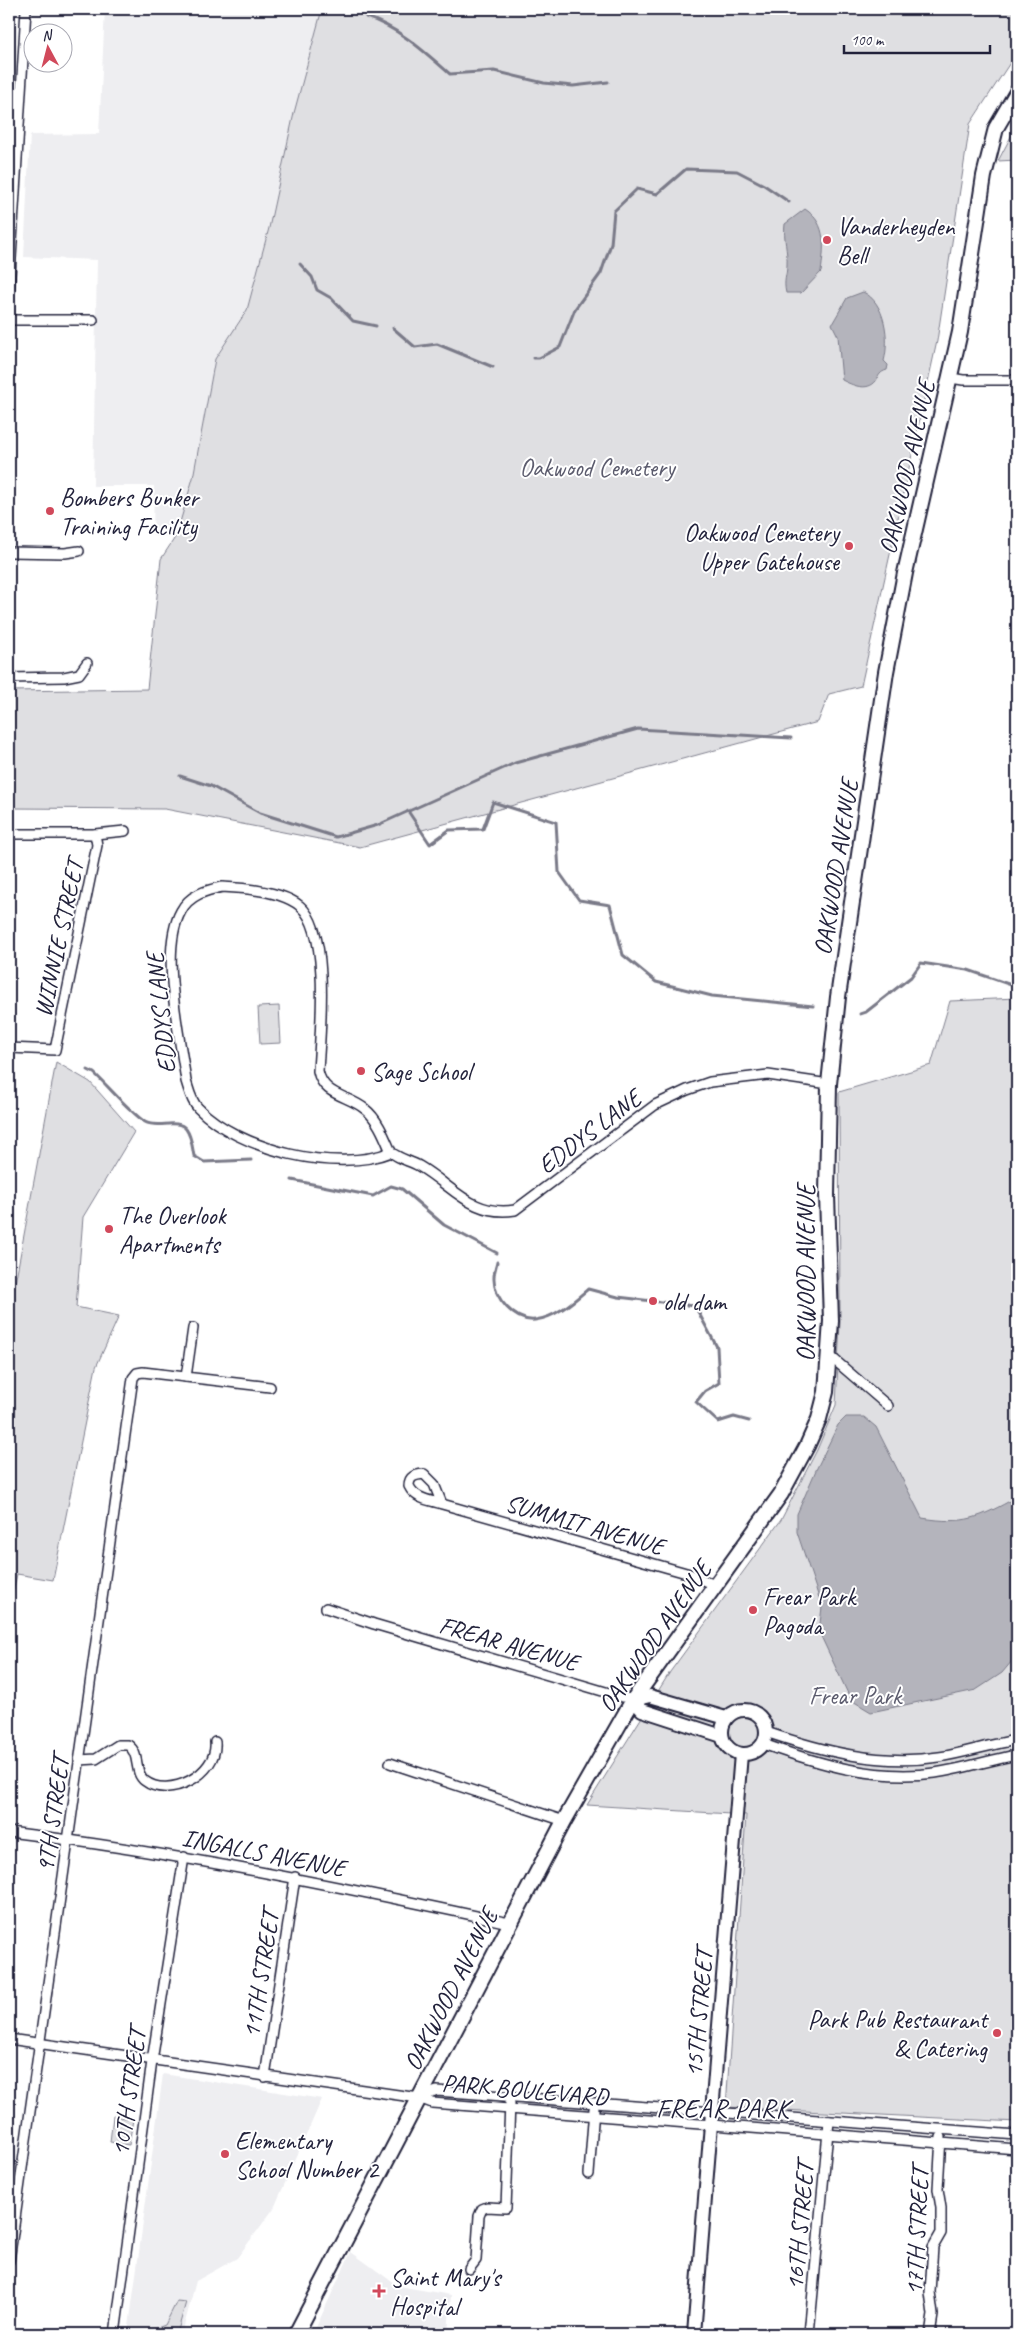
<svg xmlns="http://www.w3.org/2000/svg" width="1026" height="2343" font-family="Caveat,sans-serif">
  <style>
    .built { fill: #eeeef1 }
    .green { fill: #dfdfe2; stroke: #80808e }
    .water { fill: #b4b4bc; stroke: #7a7a88 }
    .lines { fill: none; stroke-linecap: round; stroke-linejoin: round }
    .stream { stroke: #7a7a88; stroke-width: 3 }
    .street-casing { stroke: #22223b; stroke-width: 12 }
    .secondary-casing { stroke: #22223b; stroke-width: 16 }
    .primary-casing { stroke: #22223b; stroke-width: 18 }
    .street { stroke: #fff; stroke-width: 9 }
    .secondary { stroke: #fff; stroke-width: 12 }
    .primary { stroke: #fff; stroke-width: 14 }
    .poi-dot { fill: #d1495b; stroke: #fff; stroke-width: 2 }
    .labels { text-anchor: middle; stroke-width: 4; stroke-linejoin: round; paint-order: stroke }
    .poi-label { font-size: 25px; fill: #22223b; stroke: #fff; text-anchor: start }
    .park-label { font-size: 25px; fill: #5b5b6d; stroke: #fff }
    .street-label { font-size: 25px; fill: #22223b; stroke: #fff }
    .neighbourhood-label { font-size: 26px; letter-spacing: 1px; fill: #22223b; stroke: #fff }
  </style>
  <rect width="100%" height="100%" fill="#fff"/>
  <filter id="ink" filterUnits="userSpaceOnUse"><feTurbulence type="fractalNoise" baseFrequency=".02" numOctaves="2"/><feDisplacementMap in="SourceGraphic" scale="10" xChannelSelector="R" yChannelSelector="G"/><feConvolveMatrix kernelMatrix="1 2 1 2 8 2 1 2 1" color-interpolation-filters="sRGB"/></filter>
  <g filter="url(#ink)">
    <g class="built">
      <path d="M105 9H322L309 56 269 228 247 310 215 359 193 478 176 536H153L154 486H93L97 260 24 257 30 135 99 134Z"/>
      <path d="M163 2074 322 2099 274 2208 237 2258 196 2281 182 2334H128Z"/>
      <path d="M351 2252 398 2286 451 2295 448 2334H313Z"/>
    </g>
    <g class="green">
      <path d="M322 9H1017V52L970 124 937 341 861 686 829 694 818 722 360 847 165 809 9 808V691L147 689 161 559 176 536 193 478 215 359 247 310 269 228 294 113Z"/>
      <path d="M1017 125V160L998 161Z"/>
      <path d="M1017 998V2122L726 2107 746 1815 587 1805 670 1672 781 1520 817 1450 836 1405 840 1322 839 1092 931 1065 950 1001Z"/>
      <path d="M279 1006 281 1043 260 1044 258 1007Z"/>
      <path d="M56 1062 90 1082 134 1132 83 1217 76 1307 119 1316 96 1367 53 1580 17 1574 9 1612V1316Z"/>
      <path d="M113 2116 133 2119 129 2145 110 2142Z"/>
      <path d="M177 2301 186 2302 177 2334H141L165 2325Z"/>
    </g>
    <g class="water">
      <path d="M805 209C828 224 824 249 821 272L801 293H786C783 280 787 276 787 265 788 251 783 238 785 224Z"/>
      <path d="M863 292C885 302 890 339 884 361L888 365 887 370C880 372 879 375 876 381 867 392 852 385 842 380L838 336 832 324 847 298Z"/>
      <path d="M846 1417H864L876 1427 922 1518C966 1525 979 1518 1017 1497V1655L1002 1673 976 1690 871 1712 851 1700 819 1632 822 1607 797 1532V1514L816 1470 838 1425Z"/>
    </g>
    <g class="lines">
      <g class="stream">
        <path d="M366 17C398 27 425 52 450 74L494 71 544 83 573 86 608 82"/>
        <path d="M300 264 312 277 317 290 331 298 353 321 376 326"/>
        <path d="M393 328 415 347 437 344 493 367"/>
        <path d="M533 358H539L560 347 575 309 601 273 611 244 614 211 637 189 657 194 686 169 737 171 764 185 789 202"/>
        <path d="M180 776 211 786 260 813 336 837 378 825 515 763 638 729 791 738"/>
        <path d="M408 811 430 844 449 830 483 829 493 802 556 822 559 872 579 900 610 905 623 955 656 982 712 996 813 1006"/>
        <path d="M860 1014 866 1012 911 977 921 963 968 970 1017 987"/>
        <path d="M88 1070 94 1073C108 1086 130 1112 145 1122 158 1129 177 1118 186 1129 192 1137 192 1147 194 1156L204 1162 251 1160"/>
        <path d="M292 1180 373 1196 391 1186 402 1189 444 1225 497 1253"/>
        <path d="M497 1262C496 1267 494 1272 494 1277 493 1298 515 1322 535 1320 555 1318 574 1301 588 1289L618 1297 695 1306 717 1347 719 1383 705 1391 696 1402 718 1422 734 1417 749 1421"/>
      </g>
      <defs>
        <g id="street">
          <path d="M9 292 26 9"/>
          <path d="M9 320H93"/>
          <path d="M951 378 963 380H1017"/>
          <path d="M9 552 65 553 79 551"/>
          <path d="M9 678 64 677 79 674 87 663"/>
          <path d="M9 834H95L125 831"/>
          <path d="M222 887C245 888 282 891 300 906 331 932 320 1033 318 1071 323 1096 348 1095 365 1109 378 1119 385 1138 391 1152 337 1174 239 1150 198 1108 191 1101 189 1090 186 1081 180 1036 159 950 181 911 189 895 207 890 222 887Z"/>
          <path d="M9 1048 55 1050 97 845 95 834"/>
          <path d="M391 1152C399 1159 410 1161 419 1166 453 1186 472 1217 515 1210L655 1105 687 1090 710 1082 768 1075 829 1084"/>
          <path d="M830 1356 888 1406"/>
          <path d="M186 1377 193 1328"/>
          <path d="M442 1504C429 1500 415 1499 409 1486 409 1476 415 1475 424 1474L434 1484 442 1504 690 1574 717 1586"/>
          <path d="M326 1608 374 1624 633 1700"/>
          <path d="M766 1732C822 1751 879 1766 939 1757 965 1753 991 1744 1017 1740"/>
          <path d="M763 1744C819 1764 874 1781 935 1773 962 1769 990 1760 1017 1755"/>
          <path d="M79 1760 96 1759 118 1745H128C141 1754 133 1772 145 1781 168 1799 218 1775 215 1742"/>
          <path d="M390 1763 564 1821"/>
          <path d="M9 1832C178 1853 343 1887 509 1923"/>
          <path d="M9 2039 419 2098 432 2103 1017 2149"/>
          <path d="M265 2077 295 1877"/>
          <path d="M419 2098 437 2091 1017 2135"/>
          <path d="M589 2174 594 2109"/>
          <path d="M9 2261 133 1378 137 1373 143 1372 270 1387"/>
          <path d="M469 2269 476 2260 479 2216 482 2209 487 2207 506 2208 510 2103"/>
          <path d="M115 2334 152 2061 184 1857"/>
          <path d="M809 2334 829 2121"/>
          <path d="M930 2334 933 2315 930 2292 933 2247 941 2233V2208L938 2189 941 2137"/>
        </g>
        <g id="secondary">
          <circle cx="744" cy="1732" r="22"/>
          <path d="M722 1736 642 1710 633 1700 650 1696 726 1718"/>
          <path d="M694 2334 741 1754"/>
        </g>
        <path id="primary" d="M296 2334 564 1821 633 1700 781 1494 807 1446 819 1419 826 1392 831 1321 827 1195 829 1084 838 997 886 672 905 573 960 332 984 176 996 128 1017 92"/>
      </defs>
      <use href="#street" class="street-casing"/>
      <use href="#secondary" class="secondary-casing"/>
      <use href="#primary" class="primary-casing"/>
      <use href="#street" class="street"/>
      <use href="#secondary" class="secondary"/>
      <use href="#primary" class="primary"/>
    </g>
  </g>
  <g class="poi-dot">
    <circle cx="827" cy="240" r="5"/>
    <circle cx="50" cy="511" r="5"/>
    <circle cx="849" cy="546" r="5"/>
    <circle cx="361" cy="1071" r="5"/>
    <circle cx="109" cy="1229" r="5"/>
    <circle cx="653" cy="1301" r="5"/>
    <circle cx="753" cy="1610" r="5"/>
    <circle cx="997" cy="2033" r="5"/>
    <circle cx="225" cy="2154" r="5"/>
    <path d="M376.5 2283.5h5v5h5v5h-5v5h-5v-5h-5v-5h5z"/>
  </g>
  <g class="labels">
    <g class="poi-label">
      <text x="837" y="235">Vanderheyden<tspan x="837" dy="29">Bell</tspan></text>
      <text x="60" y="506">Bombers Bunker<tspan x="60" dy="29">Training Facility</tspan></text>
      <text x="839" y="541" text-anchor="end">Oakwood Cemetery<tspan x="839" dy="29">Upper Gatehouse</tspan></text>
      <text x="371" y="1080">Sage School</text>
      <text x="119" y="1224">The Overlook<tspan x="119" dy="29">Apartments</tspan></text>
      <text x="663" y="1310">old dam</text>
      <text x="763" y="1605">Frear Park<tspan x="763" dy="29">Pagoda</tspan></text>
      <text x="987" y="2028" text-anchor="end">Park Pub Restaurant<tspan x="987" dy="29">&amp; Catering</tspan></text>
      <text x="235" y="2149">Elementary<tspan x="235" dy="29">School Number 2</tspan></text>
      <text x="390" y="2286">Saint Mary's<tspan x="390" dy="29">Hospital</tspan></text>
    </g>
    <g class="park-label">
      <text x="597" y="476">Oakwood Cemetery</text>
      <text x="855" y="1704">Frear Park</text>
    </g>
    <g class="street-label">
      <text transform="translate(906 467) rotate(-77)" y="9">OAKWOOD AVENUE</text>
      <text transform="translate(835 867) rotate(-81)" y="9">OAKWOOD AVENUE</text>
      <text transform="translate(58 938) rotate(-78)" y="9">WINNIE STREET</text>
      <text transform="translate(160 1013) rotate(-96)" y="9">EDDYS LANE</text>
      <text transform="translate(589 1131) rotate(-37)" y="9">EDDYS LANE</text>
      <text transform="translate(805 1273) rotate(-90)" y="9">OAKWOOD AVENUE</text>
      <text transform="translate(585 1524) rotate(16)" y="9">SUMMIT AVENUE</text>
      <text transform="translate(654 1636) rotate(-55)" y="9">OAKWOOD AVENUE</text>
      <text transform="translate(509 1643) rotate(16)" y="9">FREAR AVENUE</text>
      <text transform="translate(52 1814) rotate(-82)" y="9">9TH STREET</text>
      <text transform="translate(264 1852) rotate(11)" y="9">INGALLS AVENUE</text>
      <text transform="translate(260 1974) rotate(-81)" y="9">11TH STREET</text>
      <text transform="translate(450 1989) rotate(-63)" y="9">OAKWOOD AVENUE</text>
      <text transform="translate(698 2013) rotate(-85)" y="9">15TH STREET</text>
      <text transform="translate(525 2089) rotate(5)" y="9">PARK BOULEVARD</text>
      <text transform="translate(128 2092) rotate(-82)" y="9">10TH STREET</text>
      <text transform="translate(799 2226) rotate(-85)" y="9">16TH STREET</text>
      <text transform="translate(916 2231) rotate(-87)" y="9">17TH STREET</text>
    </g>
    <g class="neighbourhood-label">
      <text x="723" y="2117">FREAR PARK</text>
    </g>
  </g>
  <rect width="1026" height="2343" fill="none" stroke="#fff" stroke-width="30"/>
  <rect x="15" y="15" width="996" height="2313" fill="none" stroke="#22223b" stroke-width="2" filter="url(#ink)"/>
  <g transform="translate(48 48) rotate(353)"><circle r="24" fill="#ffffff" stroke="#a7a7b1"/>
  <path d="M0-4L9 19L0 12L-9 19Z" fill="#d1495b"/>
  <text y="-8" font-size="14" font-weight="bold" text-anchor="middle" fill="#22223b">N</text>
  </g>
  <path d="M844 45v8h146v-8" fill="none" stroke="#22223b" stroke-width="2.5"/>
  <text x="851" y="45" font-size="15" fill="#22223b" stroke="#ffffff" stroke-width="4" paint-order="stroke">100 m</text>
</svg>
